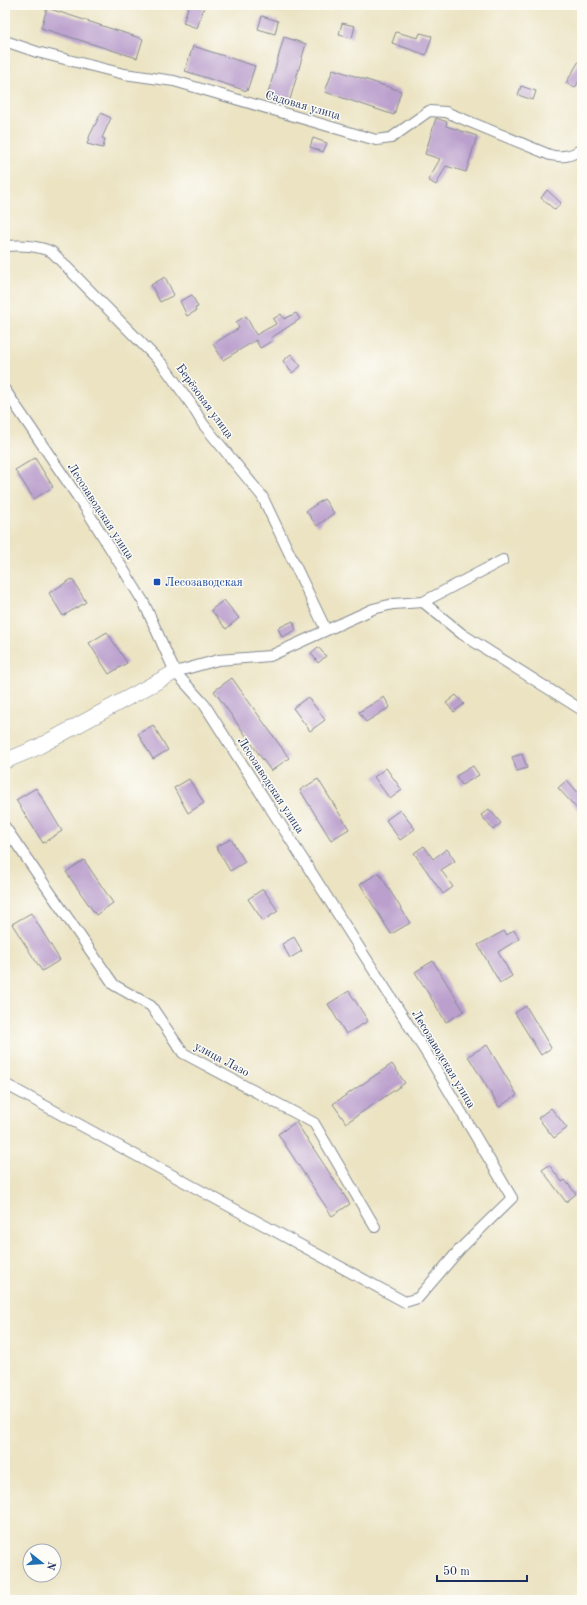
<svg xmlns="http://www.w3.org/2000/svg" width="587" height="1605" font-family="'Old Standard TT',serif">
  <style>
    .building { fill: #bba0cd }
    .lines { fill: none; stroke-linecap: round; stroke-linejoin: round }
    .street-casing { stroke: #838990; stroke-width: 12 }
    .secondary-casing { stroke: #838990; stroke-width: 16 }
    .street { stroke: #fff; stroke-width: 10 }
    .secondary { stroke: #fff; stroke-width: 15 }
    .transit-dot { fill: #1a4fb4; stroke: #fdfcf7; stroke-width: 1.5 }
    .labels { text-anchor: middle; stroke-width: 3; stroke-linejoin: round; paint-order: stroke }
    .street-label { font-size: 12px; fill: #1b2f5e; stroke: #fdfcf7 }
    .transit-label { font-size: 12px; fill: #164399; stroke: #fdfcf7; text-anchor: start }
  </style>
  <rect width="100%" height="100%" fill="#fdfcf7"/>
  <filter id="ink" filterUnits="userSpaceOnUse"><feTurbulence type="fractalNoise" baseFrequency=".025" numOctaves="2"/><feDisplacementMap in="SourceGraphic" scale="8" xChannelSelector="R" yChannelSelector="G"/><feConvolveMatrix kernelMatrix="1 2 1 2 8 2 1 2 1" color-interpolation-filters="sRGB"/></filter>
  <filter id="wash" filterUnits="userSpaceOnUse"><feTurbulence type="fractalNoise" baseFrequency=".012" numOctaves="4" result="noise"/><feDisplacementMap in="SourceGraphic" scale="16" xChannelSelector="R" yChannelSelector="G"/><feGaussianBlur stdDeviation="0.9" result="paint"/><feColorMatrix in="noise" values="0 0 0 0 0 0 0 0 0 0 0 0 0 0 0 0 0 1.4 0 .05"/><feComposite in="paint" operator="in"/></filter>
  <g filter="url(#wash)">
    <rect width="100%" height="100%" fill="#ebe3c2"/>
    <g id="blocks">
      <g class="building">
        <path d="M189 5H205L197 28 183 23Z"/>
        <path d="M47 8 143 39 137 58 41 28Z"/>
        <path d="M262 16 278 21 275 34 258 29Z"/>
        <path d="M342 23 355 26 352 38 339 35Z"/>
        <path d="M396 32 418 38 420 33 432 36 426 55 392 43Z"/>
        <path d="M284 37 306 44 289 103 267 97Z"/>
        <path d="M193 46 255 66 247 91 185 71Z"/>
        <path d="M582 56V76L575 88 566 83Z"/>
        <path d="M333 69 401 91 394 115 325 92Z"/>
        <path d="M521 86 536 91 533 100 518 95Z"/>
        <path d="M101 113 111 118 102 138 105 139 103 148 87 144 90 135Z"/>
        <path d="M436 118 447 122 446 126 477 136 466 172 446 166 436 185 428 180 440 159 425 154Z"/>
        <path d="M313 138 327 143 323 152 310 147Z"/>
        <path d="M547 190 561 203 555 210 541 198Z"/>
        <path d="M165 277 174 295 160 302 151 285Z"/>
        <path d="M192 295 198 307 195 308 196 311 187 316 180 301Z"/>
        <path d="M296 313 300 319 271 338 272 341 260 348 256 340 223 360 213 344 239 328 236 322 246 316 256 335 276 324 273 319 281 314 284 319Z"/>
        <path d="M291 354 301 366 292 373 283 361Z"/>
        <path d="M35 458 53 487 34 499 15 470Z"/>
        <path d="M324 499 334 513 317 526 306 511Z"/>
        <path d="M72 579 86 602 63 616 49 593Z"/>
        <path d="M224 600 239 618 226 629 211 610Z"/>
        <path d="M293 621 296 630 282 637 278 628Z"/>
        <path d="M107 632 127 663 109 674 89 643Z"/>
        <path d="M318 647 326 656 318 663 311 653Z"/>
        <path d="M232 678 289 758 271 771 214 691Z"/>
        <path d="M456 695 464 704 454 712 446 703Z"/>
        <path d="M308 697 325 720 310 731 293 708Z"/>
        <path d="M384 697 390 707 366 722 359 712Z"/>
        <path d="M153 725 168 750 153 759 138 734Z"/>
        <path d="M522 754 527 768 517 771 512 757Z"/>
        <path d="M473 766 479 775 462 785 456 776Z"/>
        <path d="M386 768 402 790 390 799 374 777Z"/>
        <path d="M189 779 204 803 188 813 174 788Z"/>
        <path d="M318 779 349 829 331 840 300 790Z"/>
        <path d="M567 780 582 797V814L558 788Z"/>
        <path d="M36 788 62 831 43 843 16 800Z"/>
        <path d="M489 809 501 823 493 830 481 815Z"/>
        <path d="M400 810 415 829 400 840 386 820Z"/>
        <path d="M231 839 245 862 230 871 216 847Z"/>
        <path d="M424 846 433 859 447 849 455 861 441 870 453 887 443 894 414 853Z"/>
        <path d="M84 860 113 903 96 915 66 872Z"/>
        <path d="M379 873 410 923 391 934 360 884Z"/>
        <path d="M263 889 278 911 263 921 248 899Z"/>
        <path d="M31 913 60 960 42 971 12 924Z"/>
        <path d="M514 930 519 939 498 952 512 976 500 983 478 945 504 931 507 935Z"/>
        <path d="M294 937 302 951 290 958 282 944Z"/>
        <path d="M433 961 464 1011 446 1022 415 972Z"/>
        <path d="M349 991 368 1021 346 1034 328 1004Z"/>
        <path d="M526 1006 551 1048 541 1055 515 1013Z"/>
        <path d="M487 1045 517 1095 499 1107 468 1056Z"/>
        <path d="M392 1064 405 1083 346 1123 333 1104Z"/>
        <path d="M551 1108 567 1128 554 1138 538 1118Z"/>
        <path d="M296 1122 350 1204 332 1216 278 1134Z"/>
        <path d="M549 1165 562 1182 565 1180 576 1194 566 1202 542 1170Z"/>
      </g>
    </g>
  </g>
  <g filter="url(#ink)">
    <use href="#blocks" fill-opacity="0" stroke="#838990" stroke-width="1"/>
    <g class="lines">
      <defs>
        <g id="street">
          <path d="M5 41 37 52 124 74 174 81 376 140 391 138 429 111 446 112 550 155C563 158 571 156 582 149"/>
          <path d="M5 246C22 245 36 245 52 252L163 365 191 404 203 424 262 496 326 630"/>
          <path d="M5 390 86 509 144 603 175 672 204 704 427 1054 512 1198 460 1249 418 1298 405 1302 5 1084"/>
          <path d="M423 602 462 634 582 710"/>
          <path d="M175 672 218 660 270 656 373 609 393 604 423 602 503 560"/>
          <path d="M5 827 114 985 151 1006 183 1053 314 1123 375 1227"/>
        </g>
        <path id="secondary" d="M5 761 36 748 175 672"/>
      </defs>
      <use href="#street" class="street-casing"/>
      <use href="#secondary" class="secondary-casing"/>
      <use href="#street" class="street"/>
      <use href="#secondary" class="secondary"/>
    </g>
  </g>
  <rect class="transit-dot" x="153" y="578" width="8" height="8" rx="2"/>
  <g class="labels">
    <g class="street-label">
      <text transform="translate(303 105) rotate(16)" y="4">Садовая улица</text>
      <text transform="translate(205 401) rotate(54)" y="4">Берёзовая улица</text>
      <text transform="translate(101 511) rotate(57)" y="4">Лесозаводская улица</text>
      <text transform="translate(271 785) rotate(57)" y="4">Лесозаводская улица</text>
      <text transform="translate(222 1059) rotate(28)" y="4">улица Лазо</text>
      <text transform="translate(444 1059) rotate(59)" y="4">Лесозаводская улица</text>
    </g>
    <g class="transit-label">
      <text x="165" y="586">Лесозаводская</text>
    </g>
  </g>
  <rect width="587" height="1605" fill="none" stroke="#fdfcf7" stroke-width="20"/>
  <g transform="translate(42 1563) rotate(107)"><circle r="19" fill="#fdfcf7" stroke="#a3aaba"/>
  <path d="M0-3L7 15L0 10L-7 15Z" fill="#1f6fb2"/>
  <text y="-6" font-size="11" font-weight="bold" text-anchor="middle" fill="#1b2f5e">N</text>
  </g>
  <path d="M437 1575v6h90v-6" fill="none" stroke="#1b2f5e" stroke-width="2"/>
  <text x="443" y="1575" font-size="12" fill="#1b2f5e" stroke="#fdfcf7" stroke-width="3" paint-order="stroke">50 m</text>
</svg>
